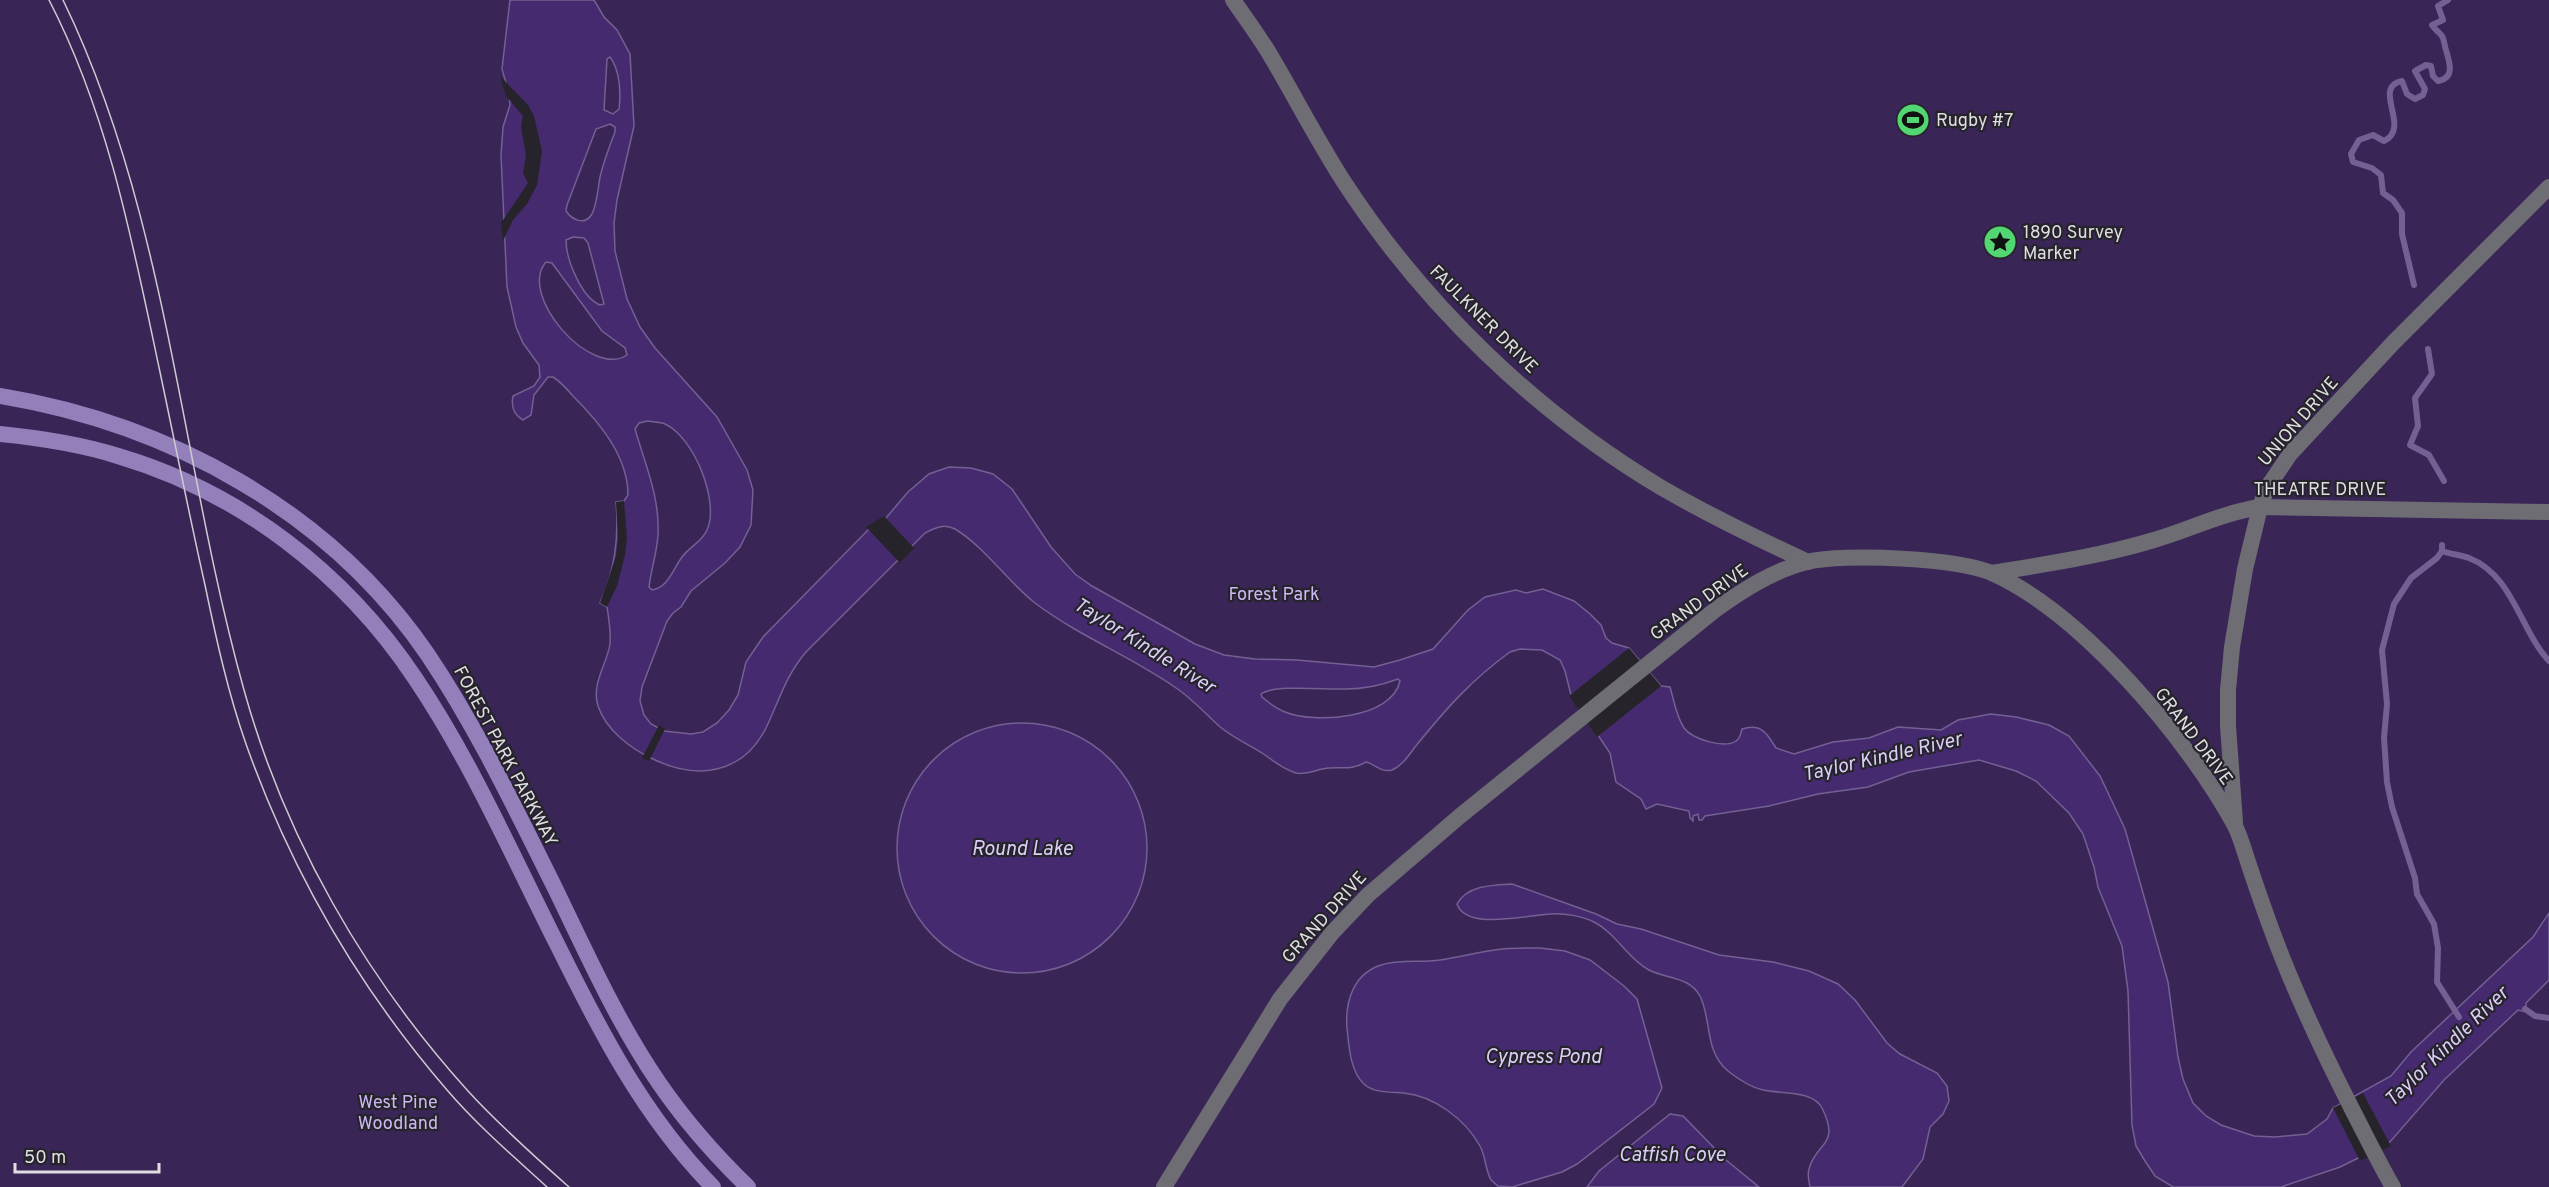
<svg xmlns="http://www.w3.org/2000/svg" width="2549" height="1187" font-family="Overpass,sans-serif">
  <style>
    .green { fill: #392657 }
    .water { fill: #462a70; stroke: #746092; stroke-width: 1.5; fill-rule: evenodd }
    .pier { fill: #26242a }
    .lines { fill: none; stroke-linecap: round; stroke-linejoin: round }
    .stream { stroke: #746092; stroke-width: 6 }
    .minor { stroke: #6f6d74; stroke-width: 16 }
    .primary { stroke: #937fba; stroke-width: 16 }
    .tram { stroke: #cccbd0; stroke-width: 1.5 }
    .labels { text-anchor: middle; stroke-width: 4.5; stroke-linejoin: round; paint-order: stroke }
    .poi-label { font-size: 18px; fill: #dfdee2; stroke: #26242a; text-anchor: start }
    .street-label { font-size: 18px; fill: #dfdee2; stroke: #26242a }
    .park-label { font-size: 18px; fill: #ccb8f7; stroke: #26242a }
    .water-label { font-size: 20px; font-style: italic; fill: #dacef8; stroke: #26242a }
  </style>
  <rect width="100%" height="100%" fill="#26242a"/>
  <rect class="green" x="0" y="0" width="2549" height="1187"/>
  <g class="water">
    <path d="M510 0H594L604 17 617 30 630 54 634 126 617 200 614 223 615 251 627 299 640 327 655 348 717 417 747 470 753 490 751 525 740 547 725 563 691 591 681 607 673 613 667 621 642 687 640 701 644 715 651 724 664 731 691 734 703 732 717 723 729 710 738 695 746 662 763 637 868 530 886 518 908 492 929 474 949 467 971 468 993 474 1012 489 1051 547 1075 574 1092 586 1195 644 1224 655 1255 659 1297 660 1374 667 1400 660 1433 649 1468 610 1485 597 1516 590 1526 593 1543 589 1574 601 1590 614 1601 625 1606 638 1612 643 1629 648 1661 686 1670 687C1674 700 1676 716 1684 728 1692 739 1724 749 1736 741 1740 739 1741 733 1742 729 1761 723 1767 733 1776 748L1794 754 1833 742 1869 738 1898 727 1941 730 1958 720 1991 714 2016 717 2049 725 2069 736 2100 776 2125 829 2168 982 2178 1057 2183 1079 2193 1103 2206 1116 2221 1125 2254 1136 2275 1137 2307 1134 2327 1119 2333 1108 2391 1076 2411 1052 2533 937 2549 913V980L2526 1003V1007L2531 1013 2518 1010 2444 1080 2389 1143 2340 1167 2281 1187H2173L2155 1176 2145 1161 2136 1146 2132 1125 2128 991 2122 946 2098 887 2094 867 2083 834 2069 813 2036 781 2016 771 1979 760 1909 772 1868 787 1818 794 1769 806 1711 815 1705 816 1702 820H1699L1698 814 1693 816V821L1690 818 1689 811 1657 804 1646 809 1641 799 1616 782 1610 753 1571 695 1565 671 1560 660 1542 650 1520 649 1510 652C1471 680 1445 710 1415 747 1409 755 1402 766 1392 770 1381 773 1375 764 1366 762 1349 772 1339 765 1322 769 1313 771 1307 775 1296 773 1283 769 1275 762 1265 755 1250 745 1233 738 1219 726 1206 714 1193 700 1179 690 1133 657 1080 637 1035 603 1007 581 985 547 955 529 943 523 935 528 925 533L806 652C786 675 779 701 766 728 742 775 696 780 653 759 631 749 606 730 598 706 591 684 607 664 610 644 611 632 609 619 607 607L600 603C615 569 619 539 616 502L624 501 628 495C628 456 599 422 573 396 567 389 561 382 553 377H548L534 395 531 415 523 420C514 415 511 406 513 396L534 386 540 377 539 365 523 343 516 327 507 287 501 155 503 127 510 105 509 94 502 69ZM610 57C620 70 621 93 619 109L613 114 604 110 607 59ZM610 124 615 127V132C609 147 604 161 600 177 598 188 597 204 592 214 585 226 572 220 566 211L567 205 596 129ZM573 237 584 238 588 243 604 304 600 305C581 297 566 259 566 240ZM546 262 552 263 602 331 625 348 627 355C591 379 517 295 546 262ZM647 421C653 422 660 422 665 424 694 437 720 502 707 530 702 542 689 547 682 557 673 569 668 588 652 590L649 587C651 569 657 553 658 535 660 497 645 464 635 429L639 423ZM1398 679 1400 681C1392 719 1314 724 1285 712 1277 709 1269 703 1262 697L1261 694C1274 684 1328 690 1346 689 1363 689 1382 685 1398 679Z"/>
    <circle cx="1022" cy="848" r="125"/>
    <path d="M1512 884 1596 914 1617 924 1641 929 1719 955 1773 962 1809 971 1838 984 1855 1000 1887 1043 1900 1054 1937 1073 1947 1086 1949 1101 1943 1114 1930 1127 1923 1159 1902 1187H1810C1809 1181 1807 1174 1809 1169 1816 1142 1841 1146 1822 1108 1813 1090 1780 1094 1763 1090 1750 1087 1738 1079 1728 1071 1704 1051 1712 1020 1700 996 1689 976 1666 979 1649 970 1627 958 1616 933 1594 922 1582 916 1564 913 1550 914 1528 915 1466 931 1457 904 1467 885 1494 885 1512 884Z"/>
    <path d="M1540 948 1565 951 1590 960 1624 986 1637 999 1662 1088 1654 1104 1577 1164 1562 1172 1512 1187 1498 1186 1491 1180C1485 1169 1486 1157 1480 1146 1465 1119 1434 1096 1404 1093 1391 1092 1373 1093 1364 1084 1350 1071 1349 1046 1347 1028 1345 1002 1353 974 1381 965 1399 959 1421 963 1440 960 1461 957 1482 951 1503 949 1515 948 1528 948 1540 948Z"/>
    <path d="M1670 1114 1683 1116 1726 1160 1759 1187H1587L1599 1171Z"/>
  </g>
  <g class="pier">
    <path d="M500 76 528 105 534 116 542 151 537 185 527 204 513 220 503 241 501 223 528 183 523 173 526 155 521 127 523 116 506 96Z"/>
    <path d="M624 501 627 538 625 555 617 586 607 607 600 603 616 556 618 539 616 502Z"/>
    <path d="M884 516 914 548 900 563 866 527Z"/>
    <path d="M1629 648 1661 686 1597 737 1569 696Z"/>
    <path d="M659 725 665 729 649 761 642 758Z"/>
    <path d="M2363 1093 2391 1146 2360 1161 2333 1108Z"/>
  </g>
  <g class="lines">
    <g class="stream">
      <path d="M2414 285 2402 234V213L2393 200 2383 193 2381 175 2372 168 2353 162 2351 154 2359 140 2373 135 2384 141C2412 128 2371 87 2402 81L2407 94 2415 99 2423 95 2425 89 2415 71 2426 65 2431 66 2433 76 2438 81C2456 78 2449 61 2446 50 2444 45 2445 41 2442 36 2439 32 2435 30 2432 25L2443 20 2438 6 2448 0"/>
      <path d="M2428 349 2432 374 2415 398 2418 426 2410 445 2429 455 2444 481"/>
      <path d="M2442 545V551L2437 558 2411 578 2394 604 2382 650 2387 704 2384 738 2387 782 2392 807 2415 878 2417 894 2434 924 2438 948 2437 982 2459 1017"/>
      <path d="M2442 551C2450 554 2461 555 2469 558 2513 575 2520 630 2549 661"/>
      <path d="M2525 1009 2535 1016 2549 1018"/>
    </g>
    <g class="minor">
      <path d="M1233 0C1245 17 1258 35 1269 53 1294 95 1317 140 1344 182 1424 305 1536 413 1662 488 1709 515 1758 539 1808 562"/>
      <path d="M1992 573C2047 564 2101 556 2154 540 2191 529 2222 513 2260 507L2549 512"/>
      <path d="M2235 822 2228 726V690L2232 647 2245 569 2260 507 2267 488 2290 454 2393 343 2549 187"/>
      <path d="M1164 1187 1280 999 1332 933 1368 895 1460 816 1715 610C1743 590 1774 570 1807 562 1845 553 1959 558 1994 574 2083 615 2187 738 2234 824 2241 837 2245 854 2250 868 2260 898 2270 927 2282 957 2303 1010 2328 1062 2354 1113 2367 1138 2379 1163 2393 1187"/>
    </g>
    <g class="primary">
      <path d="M0 396C169 424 330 511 428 655 477 728 515 808 554 886 586 952 617 1022 659 1083 685 1121 715 1155 748 1187"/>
      <path d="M0 434C40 438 80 444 118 456 240 492 345 573 415 678 471 761 512 855 557 944 600 1031 644 1117 713 1187"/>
    </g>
    <g class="tram">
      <path d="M49 0C109 116 133 245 160 372 175 443 189 514 205 585 216 638 228 693 246 744 291 871 360 989 447 1090 477 1125 513 1156 547 1187"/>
      <path d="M63 0C168 216 180 461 244 690 285 838 365 977 468 1091 499 1125 535 1157 569 1187"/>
    </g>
  </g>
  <defs>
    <symbol id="stadium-disc" viewBox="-11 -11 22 22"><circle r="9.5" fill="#52d673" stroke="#26242a"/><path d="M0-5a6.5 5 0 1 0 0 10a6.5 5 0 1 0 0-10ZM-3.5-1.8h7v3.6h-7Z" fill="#111"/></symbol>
    <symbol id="sight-disc" viewBox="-11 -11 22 22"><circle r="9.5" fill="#52d673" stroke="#26242a"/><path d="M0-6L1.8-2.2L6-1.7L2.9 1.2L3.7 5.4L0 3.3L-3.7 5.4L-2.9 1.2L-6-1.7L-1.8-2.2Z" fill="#111"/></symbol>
  </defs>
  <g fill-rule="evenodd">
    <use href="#stadium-disc" x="1894" y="101" width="38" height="38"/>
    <use href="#sight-disc" x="1981" y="223" width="38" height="38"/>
  </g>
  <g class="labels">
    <g class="poi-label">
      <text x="1936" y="126">Rugby #7</text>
      <text x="2023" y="238">1890 Survey<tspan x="2023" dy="21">Marker</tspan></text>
    </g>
    <g class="street-label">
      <text transform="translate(1484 319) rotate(45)" y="6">FAULKNER DRIVE</text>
      <text transform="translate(2298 421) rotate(-49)" y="6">UNION DRIVE</text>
      <text x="2320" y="495">THEATRE DRIVE</text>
      <text transform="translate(1699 602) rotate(-36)" y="6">GRAND DRIVE</text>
      <text transform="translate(2194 736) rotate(53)" y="6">GRAND DRIVE</text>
      <text transform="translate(506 756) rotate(62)" y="6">FOREST PARK PARKWAY</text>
      <text transform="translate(1324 917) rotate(-48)" y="6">GRAND DRIVE</text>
    </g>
    <g class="park-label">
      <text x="1274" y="600">Forest Park</text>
      <text x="398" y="1108">West Pine<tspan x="398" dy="21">Woodland</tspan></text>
    </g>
    <g class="water-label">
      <text transform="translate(1145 645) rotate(32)" y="7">Taylor Kindle River</text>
      <text transform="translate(1882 756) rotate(-13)" y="7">Taylor Kindle River</text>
      <text x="1022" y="855">Round Lake</text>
      <text transform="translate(2446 1046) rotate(-44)" y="7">Taylor Kindle River</text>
      <text x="1543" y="1063">Cypress Pond</text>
      <text x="1672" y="1161">Catfish Cove</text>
    </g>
  </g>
  <path d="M15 1163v9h144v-9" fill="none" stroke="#dfdee2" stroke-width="3"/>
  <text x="24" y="1163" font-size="18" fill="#dfdee2" stroke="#26242a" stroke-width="4.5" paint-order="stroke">50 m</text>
</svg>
